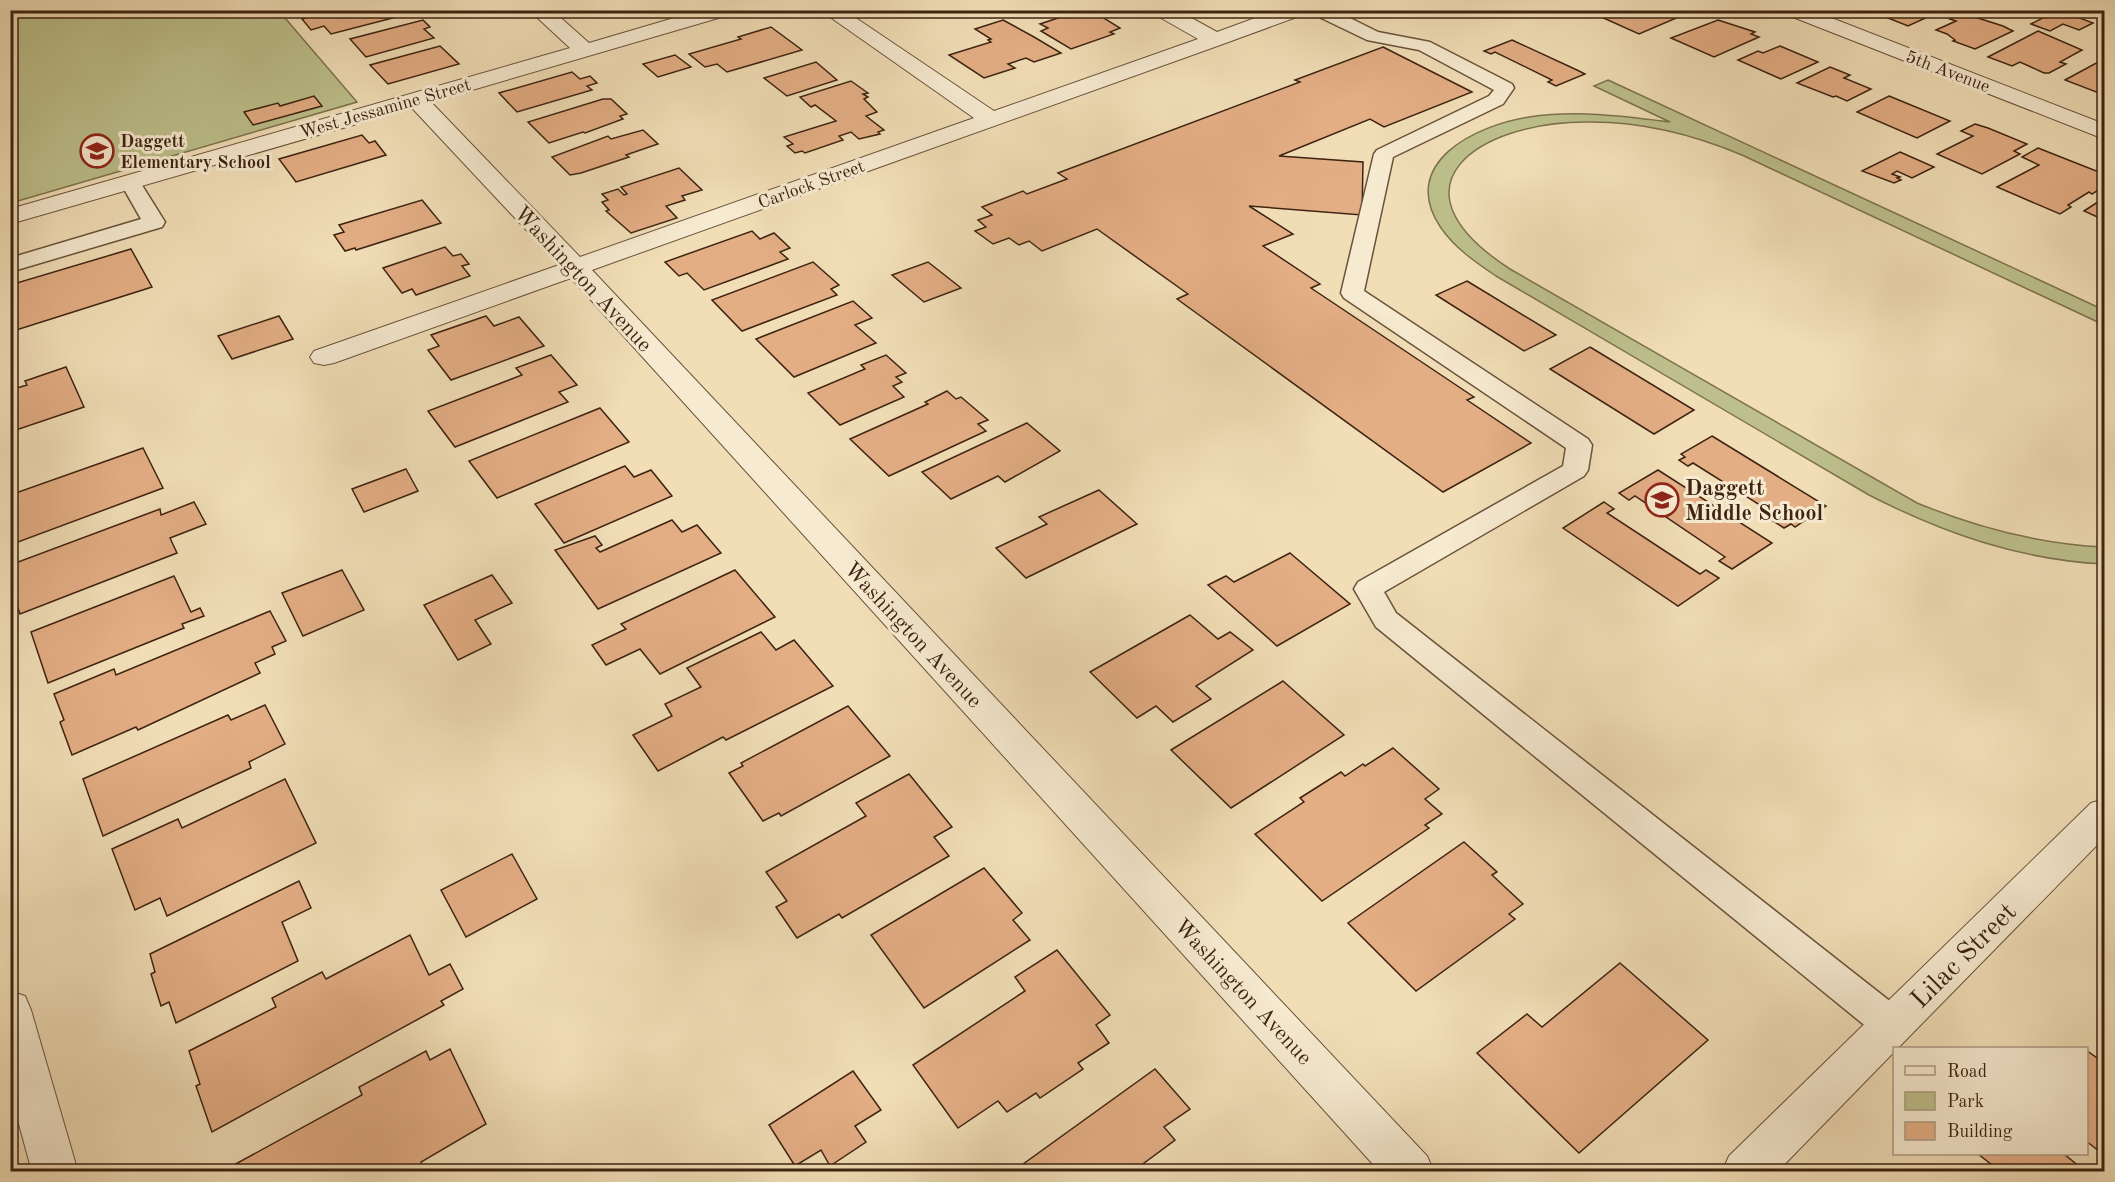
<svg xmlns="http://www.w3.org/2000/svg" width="2115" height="1182" font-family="'Old Standard TT',serif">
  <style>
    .green { fill: #bdc08c; stroke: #7d724e; stroke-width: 1.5 }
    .building { fill: #e4ae85; stroke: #3d2311; stroke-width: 1.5 }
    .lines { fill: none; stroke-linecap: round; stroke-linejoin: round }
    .lane-casing { stroke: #6a523a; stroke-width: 3 }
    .street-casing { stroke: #6a523a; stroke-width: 2 }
    .lane { fill: #f6ead0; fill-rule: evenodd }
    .street { fill: #f6ead0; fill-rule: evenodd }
    .labels { text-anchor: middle; stroke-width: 6; stroke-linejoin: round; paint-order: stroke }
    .far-street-label { font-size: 18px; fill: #3d2311; stroke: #f6ead0 }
    .far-poi-label { font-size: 18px; font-weight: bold; fill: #3d2311; stroke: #f6ead0; text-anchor: start }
    .street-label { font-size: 22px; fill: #3d2311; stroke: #f6ead0 }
    .poi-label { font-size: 22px; font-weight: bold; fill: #3d2311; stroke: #f6ead0; text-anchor: start }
    .near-street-label { font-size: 27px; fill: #3d2311; stroke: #f6ead0 }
  </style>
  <rect width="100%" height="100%" fill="#f1deb7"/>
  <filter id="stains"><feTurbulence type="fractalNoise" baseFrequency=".00333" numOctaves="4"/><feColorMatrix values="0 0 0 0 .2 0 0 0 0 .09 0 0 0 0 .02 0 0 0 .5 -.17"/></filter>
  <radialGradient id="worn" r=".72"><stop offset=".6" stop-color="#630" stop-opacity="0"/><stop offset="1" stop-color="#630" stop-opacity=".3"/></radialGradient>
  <g class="green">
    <path d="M11 11H279L357 102 11 203Z"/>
    <path d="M1608 80 2104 310V325L1742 155C1692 134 1640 121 1586 122 1479 122 1382 186 1510 269L1917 503C1978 528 2038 544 2104 547V564C2020 560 1943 533 1869 495L1496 276C1475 262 1455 248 1441 228 1397 163 1476 125 1529 117 1577 110 1622 116 1670 122L1594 86Z"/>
  </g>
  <g class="building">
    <path d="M334 10H405L408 14 331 34 324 26 311 30 302 19Z"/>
    <path d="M1082 10H1091L1120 28 1110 32 1114 34 1071 49 1041 31 1048 28 1040 24Z"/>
    <path d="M1613 10H1695L1639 34 1599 16Z"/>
    <path d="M1868 10H1943L1908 26Z"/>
    <path d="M2058 10H2059L2093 23 2079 30 2063 24 2050 31 2031 24Z"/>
    <path d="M1962 13 2003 26 2013 31 1975 49 1953 41 1955 40 1947 34 1936 30 1956 21 1950 19Z"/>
    <path d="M423 20 430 27 424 29 434 38 366 57 350 39Z"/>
    <path d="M1003 20 1034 37 1061 53 1034 62 1026 58 1008 64 1015 68 984 78 949 55 991 42 988 40 991 39 975 29Z"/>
    <path d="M1718 20 1755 32 1751 34 1759 37 1714 57 1671 38Z"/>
    <path d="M771 27 802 50 727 72 717 64 705 67 689 54 741 39 738 37Z"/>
    <path d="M2038 31 2082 50 2060 62 2066 64 2049 73H2044L2020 62 2012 66 1988 57Z"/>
    <path d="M1512 40 1577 70 1585 74 1556 86 1548 82 1552 80 1495 52 1491 54 1484 51Z"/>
    <path d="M440 46 459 64 388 84 370 65Z"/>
    <path d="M1780 46 1818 62 1781 79 1738 60 1758 51 1763 53Z"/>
    <path d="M1383 47 1472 92 1384 127 1370 119 1279 156 1363 162 1362 215 1249 206 1293 234 1263 246 1320 284 1311 288 1474 397 1467 400 1531 443 1443 492 1177 299 1188 294 1097 229 1042 251 1029 241 1019 245 1009 238 993 244 975 231 986 227 978 220 992 215 982 207 1023 191 1027 194 1067 179 1058 173 1300 82 1295 80Z"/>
    <path d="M675 55 691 67 658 77 643 64Z"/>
    <path d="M2100 61 2104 62V95L2065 80Z"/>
    <path d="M816 62 837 80 787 96 764 78Z"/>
    <path d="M1830 67 1850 75 1844 78 1871 89 1847 101 1836 96 1833 97 1797 83Z"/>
    <path d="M572 72 580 79 590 76 597 83 587 86 592 90 517 112 499 93Z"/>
    <path d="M851 81 868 93 863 94 868 97 864 99 877 112 866 116 884 130 878 132 880 134 859 139 851 132 839 136 843 140 805 153 802 151 795 153 787 146 793 144 784 137 836 121 815 105 811 107 800 97Z"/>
    <path d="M314 96 322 106 253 125 244 112 278 103 280 106Z"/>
    <path d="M1889 96 1950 121 1917 138 1857 112Z"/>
    <path d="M603 99H611L627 114 620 116 623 119 585 133 583 132 549 143 528 122Z"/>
    <path d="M1975 124 1988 128 2027 144 2014 151 2020 154 1982 174 1937 154 1973 136 1961 131Z"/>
    <path d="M643 130 658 144 626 155 629 157 581 173 570 175 552 157 608 136 611 139Z"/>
    <path d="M362 135 369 143 375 141 386 155 296 182 279 159Z"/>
    <path d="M2038 148 2104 174V186L2092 194 2089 192 2068 205 2071 207 2060 214 1997 187 2039 165 2022 157Z"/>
    <path d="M1900 152 1934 167 1912 178 1897 171 1892 174 1900 177 1897 178 1901 180 1894 183 1862 171Z"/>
    <path d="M679 168 702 190 682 196 685 200 666 206 677 218 631 233 606 211 609 210 602 202 608 200 602 194 618 189 624 195 627 194 621 187Z"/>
    <path d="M2104 198V220L2084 211Z"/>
    <path d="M422 200 441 223 356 250 355 248 345 251 334 235 344 232 339 225Z"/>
    <path d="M752 231 760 239 774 233 790 248 780 252 788 259 704 290 687 273 679 276 665 262Z"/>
    <path d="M445 247 453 256 461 254 469 264 462 266 470 276 416 295 412 289 402 293 383 268Z"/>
    <path d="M131 249 152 287 10 332V285Z"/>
    <path d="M813 262 839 285 831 289 837 295 742 331 712 300Z"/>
    <path d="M928 262 961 288 924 302 892 275Z"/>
    <path d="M1467 281 1556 335 1524 351 1436 295Z"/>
    <path d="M853 301 872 318 855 325 876 343 794 377 756 339Z"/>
    <path d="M279 316 293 339 232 359 218 336Z"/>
    <path d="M486 316 494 326 519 317 544 346 451 380 428 350 439 346 431 335Z"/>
    <path d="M1590 347 1694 410 1654 434 1550 369Z"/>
    <path d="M551 355 577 385 559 392 568 402 455 447 428 411 522 375 516 368Z"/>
    <path d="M886 355 906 373 896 377 902 382 893 386 904 397 840 425 808 393 865 369 861 365Z"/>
    <path d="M66 367 84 407 10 432V390L27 385 25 381Z"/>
    <path d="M947 391 956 399 961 397 988 420 978 424 986 431 889 476 850 439 928 404 925 402Z"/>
    <path d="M600 408 629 442 497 498 469 461Z"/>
    <path d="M1027 423 1060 451 1005 482 998 476 951 499 922 472Z"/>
    <path d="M1712 436 1826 506 1795 527 1791 524 1784 528 1773 521 1779 517 1693 463 1688 466 1679 460 1685 457 1681 454Z"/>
    <path d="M143 448 163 488 10 545V495Z"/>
    <path d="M625 466 634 477 651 470 672 496 564 543 535 504Z"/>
    <path d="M406 469 418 491 364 512 352 489Z"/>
    <path d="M1658 470 1772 543 1732 569 1719 561 1725 557 1635 496 1629 500 1619 493Z"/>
    <path d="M1099 490 1137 524 1026 578 996 548 1047 524 1039 517Z"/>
    <path d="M194 502 206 524 170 538 177 553 20 614 10 584V565L160 509 161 515Z"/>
    <path d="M1604 502 1614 509 1607 513 1700 574 1706 570 1719 578 1678 606 1563 528Z"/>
    <path d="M672 520 682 532 697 525 721 553 598 609 555 550 595 536 602 545 596 548 600 552Z"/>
    <path d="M1290 553 1350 604 1277 646 1208 585 1226 576 1234 582Z"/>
    <path d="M342 570 364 610 303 636 282 593Z"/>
    <path d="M735 570 775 617 660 674 640 649 606 665 592 645 626 629 621 624Z"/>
    <path d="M492 575 512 603 475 620 491 644 458 660 424 605Z"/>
    <path d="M174 576 191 612 200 608 204 616 182 624 184 628 48 683 31 632Z"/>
    <path d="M270 611 286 641 272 647 275 654 255 663 260 673 138 730 136 727 72 755 60 722 64 720 54 694 114 669 116 675Z"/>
    <path d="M1190 615 1218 639 1230 632 1253 650 1196 686 1211 699 1173 722 1156 706 1137 718 1090 672Z"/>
    <path d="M761 632 776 650 794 640 833 686 726 740 723 737 658 771 633 735 672 716 665 704 701 687 687 668Z"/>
    <path d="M1283 681 1344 735 1231 808 1171 750Z"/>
    <path d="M265 705 285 744 249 762 251 768 103 836 83 779 228 715 231 720Z"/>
    <path d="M848 706 890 756 781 816 779 813 763 821 729 773 743 766 741 763Z"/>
    <path d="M1393 748 1439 789 1425 799 1442 814 1425 825 1429 828 1322 901 1255 834 1304 802 1300 798 1341 772 1345 776 1363 764 1365 766Z"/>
    <path d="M909 774 952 827 934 837 949 856 842 918 839 914 797 938 776 907 787 901 766 872 866 816 856 803Z"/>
    <path d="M285 779 316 843 167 916 160 898 135 910 112 849 178 819 182 828Z"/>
    <path d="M1464 842 1497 872 1492 875 1523 904 1509 914 1515 919 1416 991 1348 923Z"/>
    <path d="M512 854 537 899 466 937 441 890Z"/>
    <path d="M984 868 1022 913 1013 920 1030 940 924 1008 871 935Z"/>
    <path d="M299 881 311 908 282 922 298 961 176 1023 169 1002 161 1006 151 974 155 972 150 954Z"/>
    <path d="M410 935 429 975 450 964 463 989 441 1001 444 1005 212 1132 196 1086 200 1084 189 1051 276 1007 272 998 322 972 326 979Z"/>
    <path d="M1057 950 1110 1015 1096 1025 1109 1043 1078 1063 1083 1069 1040 1098 1036 1093 1007 1112 998 1101 958 1128 913 1065 1025 991 1015 977Z"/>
    <path d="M1620 963 1708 1040 1579 1153 1477 1053 1527 1014 1542 1027Z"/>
    <path d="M450 1049 486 1124 421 1162 424 1169 421 1172H233L232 1166 362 1095 359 1087 426 1051 430 1060Z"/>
    <path d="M2086 1050 2104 1063V1155L2086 1141Z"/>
    <path d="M1155 1069 1190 1109 1164 1127 1175 1140 1132 1172H1012Z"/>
    <path d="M853 1071 881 1110 855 1126 866 1142 830 1166 821 1150 795 1166 769 1125Z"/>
    <path d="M1978 1154H2064L2086 1172H1992L1996 1168Z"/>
  </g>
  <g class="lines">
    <defs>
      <g id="lane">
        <path d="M1311 10H1334L1378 32 1430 42 1512 84 1514 88 1503 104 1393 157 1364 291 1588 439 1592 445 1588 470 1584 476 1384 592 1396 613 1905 1013 1910 1025 1905 1037 1892 1042 1879 1037 1376 627 1354 589 1358 582 1563 466 1566 448 1344 298 1341 293 1374 154 1377 150 1489 96 1494 90 1419 50 1367 40 1313 14Z"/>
        <path d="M130 176 137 178 140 182 165 222 162 227 10 272V258L141 219 120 182 123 178Z"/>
      </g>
      <g id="street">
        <path d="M529 10H552L589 43 701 10H735L732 14 431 102 580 257 974 118 820 10H844L994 111 1198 39 1154 14 1151 10H1177L1217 32 1277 10H1308L1305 14 1223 44 592 270 1427 1156 1434 1172H1380L571 278 334 363 324 365 314 363 310 357 314 351 559 265 412 108 10 224V209L570 48Z"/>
        <path d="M1782 10H1811L2104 124V139L1785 14Z"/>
        <path d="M2104 799V838L1898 1048H1894V1052L1777 1172H1722L1729 1156 2091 803Z"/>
        <path d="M10 991 25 996 31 1010 78 1172H32L10 1091Z"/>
      </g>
    </defs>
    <use href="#lane" class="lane-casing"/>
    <use href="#street" class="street-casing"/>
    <use href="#lane" class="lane"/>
    <use href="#street" class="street"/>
  </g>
  <defs>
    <symbol id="school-ring" viewBox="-11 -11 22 22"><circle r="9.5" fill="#f6ead0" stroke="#8f2418" stroke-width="1.5"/><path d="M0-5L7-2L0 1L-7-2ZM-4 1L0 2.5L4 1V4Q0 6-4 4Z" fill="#8f2418"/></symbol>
  </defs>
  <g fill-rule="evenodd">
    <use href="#school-ring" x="78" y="132" width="38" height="38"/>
    <use href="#school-ring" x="1643" y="481" width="38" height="38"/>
  </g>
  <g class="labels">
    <g class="far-street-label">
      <text transform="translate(1948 71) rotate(21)" y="6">5th Avenue</text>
      <text transform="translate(385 108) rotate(-16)" y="6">West Jessamine Street</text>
      <text transform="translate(811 184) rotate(-20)" y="6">Carlock Street</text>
    </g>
    <g class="far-poi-label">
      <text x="120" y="147">Daggett<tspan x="120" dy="21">Elementary School</tspan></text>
    </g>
    <g class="street-label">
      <text transform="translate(584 278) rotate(47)" y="8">Washington Avenue</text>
      <text transform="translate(914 634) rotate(47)" y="8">Washington Avenue</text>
      <text transform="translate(1244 991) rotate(47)" y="8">Washington Avenue</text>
    </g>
    <g class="poi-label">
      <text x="1685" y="495">Daggett<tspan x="1685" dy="25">Middle School</tspan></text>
    </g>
    <g class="near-street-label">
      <text transform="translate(1963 955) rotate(-45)" y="9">Lilac Street</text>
    </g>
  </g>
  <rect width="2115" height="1182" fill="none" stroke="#f1deb7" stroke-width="36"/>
  <rect x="12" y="12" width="2091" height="1158" fill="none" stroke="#3d2311" stroke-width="3"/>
  <rect x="18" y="18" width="2079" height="1146" fill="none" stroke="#3d2311" stroke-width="1.5"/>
  <rect x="1893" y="1047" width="195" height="108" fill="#f6ead0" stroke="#ac9a84" stroke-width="1.5"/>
  <rect x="1905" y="1066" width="30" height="9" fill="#f6ead0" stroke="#ac9a84" stroke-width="1.5"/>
  <text x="1947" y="1077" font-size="18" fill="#3d2311">Road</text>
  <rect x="1905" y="1092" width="30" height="18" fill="#bdc08c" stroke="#ac9a84" stroke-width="1.5"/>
  <text x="1947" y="1107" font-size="18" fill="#3d2311">Park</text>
  <rect x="1905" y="1122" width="30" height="18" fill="#e4ae85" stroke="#ac9a84" stroke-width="1.5"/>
  <text x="1947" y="1137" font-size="18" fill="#3d2311">Building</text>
  <rect width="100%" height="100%" filter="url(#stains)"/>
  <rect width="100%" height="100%" fill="url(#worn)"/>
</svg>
